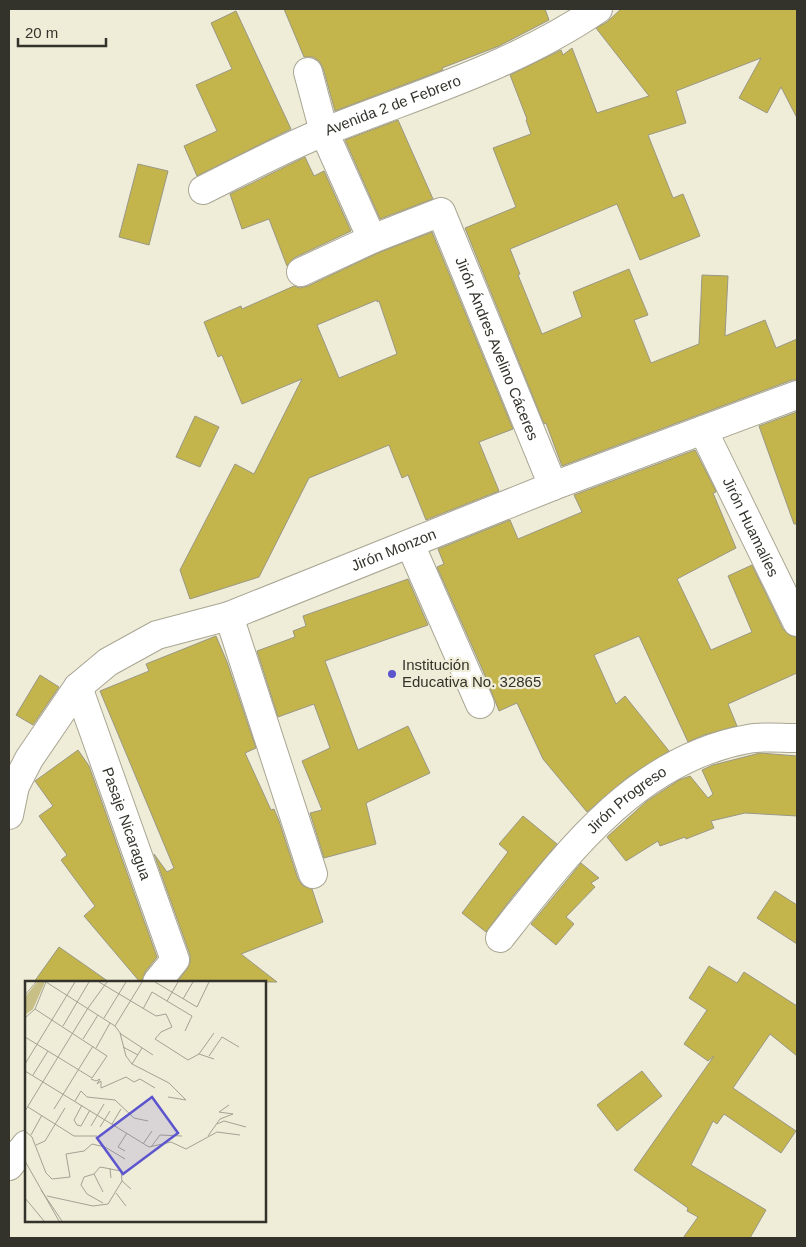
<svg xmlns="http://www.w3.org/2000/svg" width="806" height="1247" font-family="Helvetica,sans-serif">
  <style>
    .building { fill: #c3b44b; stroke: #9a9885; fill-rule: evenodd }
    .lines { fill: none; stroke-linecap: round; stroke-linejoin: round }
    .minor-casing { stroke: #a9a693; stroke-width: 30 }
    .minor { stroke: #fff; stroke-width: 28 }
    .poi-dot { fill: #5d55cd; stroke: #efecd8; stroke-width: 2 }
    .labels { text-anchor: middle; stroke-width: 4.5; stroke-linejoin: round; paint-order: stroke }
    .street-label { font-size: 15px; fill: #34332b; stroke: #efecd8 }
    .poi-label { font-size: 15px; fill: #34332b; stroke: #efecd8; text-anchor: start }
    .inset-road { fill: none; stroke: #a4a293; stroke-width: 1 }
    .view { fill: #5d55cd; fill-opacity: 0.15; stroke: #5d55cd; stroke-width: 2.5 }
    .inset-edge { fill: none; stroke: #34332b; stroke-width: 2.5 }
  </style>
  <rect width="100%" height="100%" fill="#efecd8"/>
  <g class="building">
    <path d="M284 9H545L549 20 499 46 442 68 443 70 335 111 323 68 319 61 313 57H304Z"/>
    <path d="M621 9H797V118L781 87 767 113 739 98 761 58 676 91 686 123 648 135 673 198 683 194 700 236 640 260 617 204 510 249 520 274 518 275 542 334 582 317 573 292 629 269 648 315 634 320 651 363 699 344 702 275 728 276 725 336 765 320 776 348 797 339V380H792L562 466 546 423 544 424 465 228 516 207 493 148 531 134 526 120 527 119 510 75 561 50 563 55 572 48 597 113 649 96 596 28 607 22Z"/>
    <path d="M236 11 291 129 197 176 184 146 217 131 196 85 232 69 211 23Z"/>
    <path d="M398 120 433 199 380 219 345 140Z"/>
    <path d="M305 157 314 176 324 171 351 231 294 258 287 266 269 219 242 229 230 194Z"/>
    <path d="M138 164 168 171 149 245 119 237Z"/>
    <path d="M432 232 513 429 479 442 499 491 426 520 408 475 402 478 389 445 309 478 259 577 190 599 180 570 235 464 254 474 302 379 242 404 222 355 218 357 204 322 241 306 242 309 294 286 300 288 308 286 378 253ZM377 300V302L379 301 397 354 339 378 317 325Z"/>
    <path d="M797 412V524H794L759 426Z"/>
    <path d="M195 416 219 427 200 467 176 457Z"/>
    <path d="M695 450 715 489 716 492 713 493 736 548 677 579 711 650 752 632 728 576 752 565 783 629 789 635 797 637V673L728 704 737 726 704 735 688 742 639 636 594 655 616 704 625 696 669 751 628 777 587 812 543 759 517 703 499 711 484 673 437 567 444 564 438 549 510 520 518 539 582 512 574 495Z"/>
    <path d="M408 579 428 625 325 661 358 750 408 726 430 773 366 803 376 844 324 858 310 813 322 810 302 761 330 748 314 704 278 717 257 651 295 637 293 631 306 626 303 616Z"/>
    <path d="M216 636 227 662 256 748 245 753 271 810 274 809 279 821 298 879 303 886 312 889 323 922 241 954 277 982H177L187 969 190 963V955L154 854 167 872 174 868 100 691 149 671 146 664Z"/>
    <path d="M40 675 59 687 33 725 16 715Z"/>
    <path d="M78 750 89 766 157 957 145 972 142 982H140L84 916 95 906 61 860 67 855 39 816 53 806 35 781Z"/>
    <path d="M760 753 797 756V816L745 813 711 821 714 828 686 839 685 837 660 846 658 841 626 861 607 837 647 801 679 780 690 776 708 798 713 794 702 770 713 765Z"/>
    <path d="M523 816 557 844 513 896 486 932 462 913 508 852 499 844Z"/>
    <path d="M581 863 599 878 591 883 595 887 566 917 574 924 556 945 531 924Z"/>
    <path d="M775 891 797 905V944L757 918Z"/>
    <path d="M59 947 109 982H34Z"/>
    <path d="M709 966 737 983 744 972 797 1006V1056L770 1034 733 1088 796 1131 781 1153 724 1114 717 1124 713 1121 691 1165 766 1210 750 1238H683L698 1217 687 1211 688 1208 634 1170 714 1056 708 1061 684 1044 707 1010 689 998Z"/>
    <path d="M642 1071 662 1096 617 1131 597 1105Z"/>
  </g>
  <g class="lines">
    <defs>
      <g id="minor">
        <path d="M308 72 324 132 372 239"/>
        <path id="s1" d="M203 190C243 170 284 148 326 131 418 94 515 66 598 9"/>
        <path id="s2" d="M301 272 372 239 441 212 553 486"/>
        <path id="s3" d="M703 430 797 622"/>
        <path d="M410 544 480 704"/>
        <path d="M229 616 313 874"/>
        <path id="s4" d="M78 687 175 960 157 982"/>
        <path id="s5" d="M9 815 15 786 29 759 78 687 108 662 157 635 229 616 553 486 797 395"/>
        <path id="s6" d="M500 938C566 854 636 759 748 739 763 736 781 738 797 738"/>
        <path d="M9 1166 26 1145"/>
      </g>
    </defs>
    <use href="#minor" class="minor-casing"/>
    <use href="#minor" class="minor"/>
  </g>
  <circle class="poi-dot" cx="392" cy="674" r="5"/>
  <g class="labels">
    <g class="street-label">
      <text dy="5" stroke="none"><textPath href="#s1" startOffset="208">Avenida 2 de Febrero</textPath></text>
      <text dy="5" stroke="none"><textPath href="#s2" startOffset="300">Jirón Ándres Avelino Cáceres</textPath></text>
      <text dy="5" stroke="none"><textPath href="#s3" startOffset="108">Jirón Huamalíes</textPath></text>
      <text dy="5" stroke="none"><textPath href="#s5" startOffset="494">Jirón Monzon</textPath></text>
      <text dy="5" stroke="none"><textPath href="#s6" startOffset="188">Jirón Progreso</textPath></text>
      <text dy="5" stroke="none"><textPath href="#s4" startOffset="145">Pasaje Nicaragua</textPath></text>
    </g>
    <g class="poi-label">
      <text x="402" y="670">Institución<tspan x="402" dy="17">Educativa No. 32865</tspan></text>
    </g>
  </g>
  <g transform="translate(25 981)">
    <rect width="241" height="241" fill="#efecd8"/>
    <path d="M12 1H20L8 28 0 34V16Z" fill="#c7bf85"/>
    <path class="inset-road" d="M21 1 90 45 96 53 128 74M74 1 131 35 141 33 147 46 136 51 130 58 163 79 174 73 189 78M130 1 172 26 184 1M0 14 11 1M158 18 168 1M142 20 153 1M118 28 127 11 167 35 160 50M0 37 10 28 21 1M79 37 101 1M38 45 64 1M90 45 117 1M95 52 101 75 107 83 144 102 161 119 143 116M0 56 67 97 82 75 10 28M58 58 73 34M98 66 113 74M71 67 85 42M174 73 189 52M184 75 197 56 214 66M0 83 50 1M107 83 117 67M0 90 124 166 146 161 161 168 192 151 215 154M8 94 23 70M66 98 71 100 75 98 72 103 76 100V107L101 96 109 101 115 98 130 107M50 120 56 110 62 116 90 119 109 137 123 140M57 124 49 139 52 144 56 145 65 129M3 126 49 155H72M29 128 68 65M0 130 63 27 82 1M87 143 96 128M192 143 199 140 221 146M66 145 79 123M75 146 85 130M0 150 7 156 21 192 27 198 45 196 41 173 59 170 67 163 80 166 100 178M6 154 17 134M183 155 195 138 208 133 194 131 204 124M118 163 127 150M11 164 20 160 40 127M126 166 135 154 157 155M100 170 93 166 102 152M0 180 34 240M69 193 78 211M86 197 85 188 96 190 97 200 106 208M16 209 37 240M91 212 101 225M22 215 68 225 83 223 97 200M0 217 19 240M78 222 62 213 56 204 59 196 69 193 75 186 86 188"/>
    <path class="view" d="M127 116 153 152 98 193 72 157Z"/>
    <rect width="241" height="241" class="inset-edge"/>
  </g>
  <rect width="806" height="1247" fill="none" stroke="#34332b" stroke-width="20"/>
  <path d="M18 38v8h88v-8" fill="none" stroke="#34332b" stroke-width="2.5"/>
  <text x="25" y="38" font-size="15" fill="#34332b" stroke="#efecd8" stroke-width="4" paint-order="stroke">20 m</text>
</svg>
